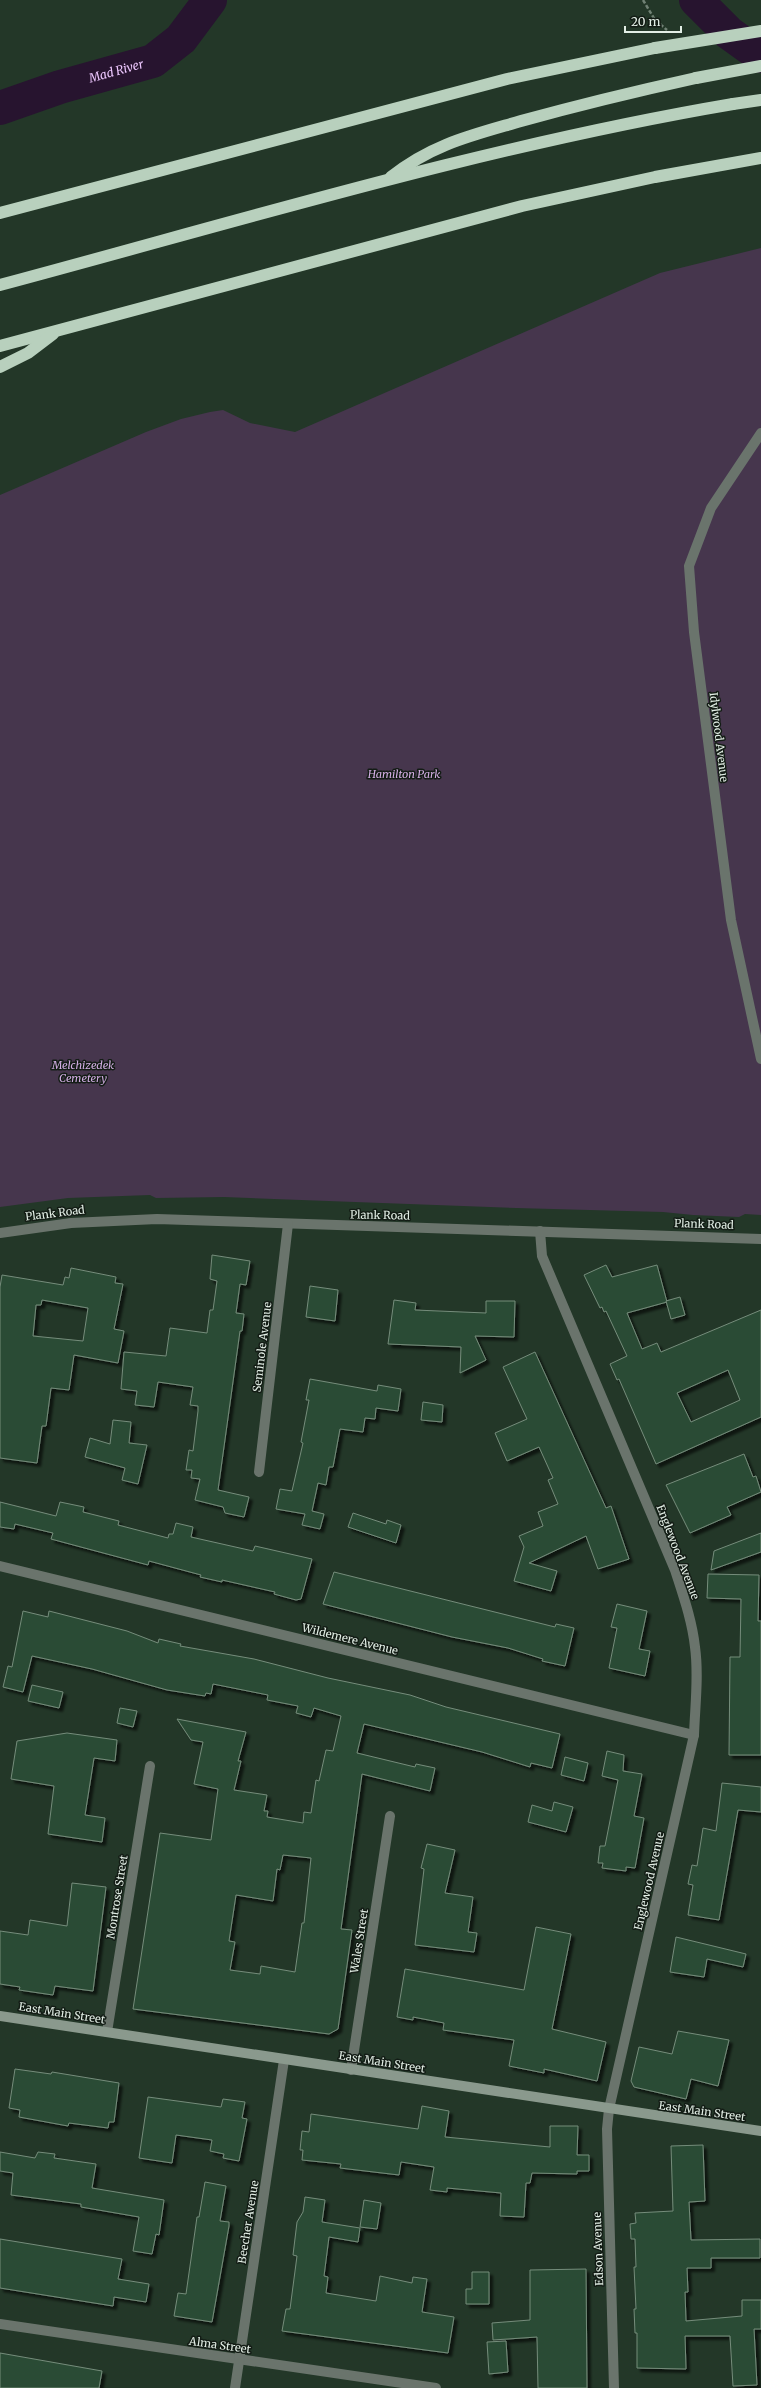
<svg xmlns="http://www.w3.org/2000/svg" width="761" height="2388" font-family="Merriweather,serif">
  <style>
    .green { fill: #46364d }
    .lines { fill: none; stroke-linecap: round; stroke-linejoin: round }
    .river { stroke: #27142f; stroke-width: 34 }
    .building { fill: #2b4c35; stroke: #758c7b; fill-rule: evenodd; filter: url(#shadow) }
    .path { stroke: #718275; stroke-width: 2.5; stroke-dasharray: 4 2; stroke-linecap: butt }
    .minor { stroke: #6a746c; stroke-width: 10 }
    .secondary { stroke: #8a998d; stroke-width: 10 }
    .motorway { stroke: #b8d0bd; stroke-width: 12 }
    .motorway-bridge { stroke: #b8d0bd; stroke-width: 12 }
    .labels { text-anchor: middle; stroke-width: 3; stroke-linejoin: round; paint-order: stroke }
    .street-label { font-size: 11px; fill: #e2eee5; stroke: #131c15 }
    .park-label { font-size: 11px; font-style: italic; fill: #d4afe5; stroke: #131c15 }
    .water-label { font-size: 12px; font-style: italic; fill: #edc7fe; stroke: #131c15 }
  </style>
  <defs>
    <filter id="shadow"><feDropShadow dx="3.5" dy="3.5" stdDeviation="1" flood-color="#0009"/></filter>
  </defs>
  <rect width="100%" height="100%" fill="#233728"/>
  <path class="green" d="M761 248V1215L745 1214 739 1217 693 1215 663 1212 516 1208 224 1197 156 1198 150 1195 68 1198 0 1207V495L146 432 181 419 210 412 223 410 250 423 295 432 660 273Z"/>
  <g class="lines">
    <g class="river">
      <path d="M696 0 729 33 761 56"/>
      <path id="s1" d="M0 108 60 87 153 61 181 39 210 0"/>
    </g>
  </g>
  <g class="building">
    <path d="M212 1255 250 1261 246 1285 240 1284 236 1313 244 1314 242 1331H240L218 1490 249 1497 244 1517 225 1513 223 1507 195 1500 200 1479 191 1478 192 1470H186L189 1450 193 1451 198 1411V1406L190 1405 193 1387 158 1382 154 1407 135 1405 137 1391 121 1389 124 1352 166 1356 170 1328 207 1333 210 1310H213L217 1281 210 1279Z"/>
    <path d="M606 1265 612 1277 657 1265 667 1302 627 1313 642 1349 657 1343 661 1352 761 1310V1417L656 1464 619 1379 617 1380 610 1364 627 1356 606 1311 604 1312 602 1307 600 1308 584 1275ZM728 1370 740 1400 691 1422 677 1393Z"/>
    <path d="M71 1268 116 1277 115 1283 123 1284 114 1329 124 1331 118 1363 74 1355 69 1390 51 1388 46 1426H42L37 1463 0 1458V1287L2 1275 63 1285 65 1277 69 1278ZM42 1300 88 1308 83 1341 33 1336 36 1305H41Z"/>
    <path d="M310 1286 338 1290 335 1321 306 1317Z"/>
    <path d="M680 1297 685 1315 671 1319 666 1301Z"/>
    <path d="M394 1300 416 1303 415 1310 486 1313V1301H515L514 1337 475 1336 486 1360 460 1373 461 1347 388 1344Z"/>
    <path d="M535 1352 606 1508 611 1506 629 1559 598 1569 586 1536 529 1563 557 1571 551 1591 514 1581 524 1547 519 1536 543 1526 538 1512 558 1504 548 1480 553 1478 539 1447 507 1461 495 1433 527 1419 503 1367Z"/>
    <path d="M310 1379 377 1391 378 1385 401 1389 398 1411 376 1408 375 1419 365 1418 363 1432 340 1429 333 1467H329L326 1485 318 1483 312 1511 324 1514 320 1529 302 1525 305 1514 276 1509 280 1489 292 1491 303 1443 301 1442 309 1400H306Z"/>
    <path d="M423 1402 443 1405 442 1422 421 1420Z"/>
    <path d="M113 1420 131 1422 129 1443 147 1445 138 1484 122 1480 125 1468 85 1457 90 1438 110 1444Z"/>
    <path d="M744 1454 753 1477 756 1476 761 1492 727 1507 731 1515 690 1533 666 1485Z"/>
    <path d="M0 1502 56 1516 60 1502 84 1507 83 1512 119 1521 118 1525 168 1538 169 1534H173L176 1523 193 1527 191 1537 253 1551 255 1546 312 1559 301 1599 296 1600 274 1594 275 1592 222 1580V1582L200 1577 201 1575 149 1561 148 1565 51 1539 53 1533 15 1524 14 1529 0 1527Z"/>
    <path d="M353 1513 386 1524 387 1520 401 1525 396 1543 348 1527Z"/>
    <path d="M761 1533V1552L711 1570 714 1551Z"/>
    <path d="M334 1572 555 1627 556 1624 574 1628 565 1666 542 1661 543 1659 508 1648 452 1637 323 1604Z"/>
    <path d="M708 1574 759 1575 758 1621H761V1755H729L730 1657H740L741 1599 707 1598Z"/>
    <path d="M617 1604 647 1611 639 1649 650 1651 645 1676 609 1668 617 1628 611 1627Z"/>
    <path d="M23 1611 48 1617 49 1611 127 1631 158 1643 159 1639 181 1644 180 1646 254 1659 328 1678 410 1695 446 1707 560 1734 552 1768 531 1763 530 1767 482 1752 364 1724 357 1753 415 1767 416 1764 435 1768 430 1791 362 1774 341 1929 352 1930 338 2029 329 2034 133 2009 160 1833 211 1840 218 1789 194 1784 203 1742 191 1740 177 1719 246 1732 238 1761H241L234 1790 267 1795 264 1811H268L267 1817 303 1823 304 1812 311 1813 316 1780 319 1781 326 1750 333 1751 341 1716 314 1708 311 1717 296 1713 298 1706 267 1700 268 1695 213 1684 211 1694 206 1693 205 1696 167 1690 92 1669 32 1656 23 1692 3 1687 8 1666 12 1667ZM283 1855 311 1858 304 1923H302L295 1972 261 1966 260 1974 230 1970 235 1942 229 1941 236 1895 273 1901 277 1869 280 1870Z"/>
    <path d="M32 1685 63 1692 59 1708 28 1701Z"/>
    <path d="M120 1708 137 1711 133 1727 117 1723Z"/>
    <path d="M67 1733 117 1740 115 1761 94 1758 85 1815 105 1818 102 1842 48 1834 54 1786 11 1779 17 1741Z"/>
    <path d="M607 1751 624 1755 623 1771 642 1774 634 1816 644 1818 635 1868 626 1867V1871L602 1868 603 1863H598L600 1846H605L618 1780 602 1776Z"/>
    <path d="M565 1757 588 1763 584 1781 561 1775Z"/>
    <path d="M722 1783 761 1787V1812L738 1810 719 1920 688 1915 693 1885 688 1884 692 1865 697 1866 703 1828 716 1831Z"/>
    <path d="M554 1802 573 1807 566 1832 528 1822 532 1805 552 1811Z"/>
    <path d="M427 1844 455 1850 445 1893 473 1897 468 1932 477 1933 474 1952 415 1945 424 1869 421 1868Z"/>
    <path d="M72 1883 106 1887 93 1991 55 1986 53 1995 19 1990 20 1987 0 1984V1931L28 1935 30 1920 67 1926Z"/>
    <path d="M536 1927 571 1934 552 2029 606 2042 597 2081 544 2069V2073L509 2066 514 2040 443 2030 444 2023 413 2017V2020L397 2017 405 1969 524 1990Z"/>
    <path d="M676 1937 746 1954 743 1967 707 1959 704 1977 670 1972Z"/>
    <path d="M678 2031 729 2040 718 2086 691 2079 686 2099 634 2087 631 2081 639 2047 672 2054Z"/>
    <path d="M15 2069 51 2074 52 2072 119 2083 114 2122H109L108 2128 69 2123 68 2126 19 2117 20 2110 9 2108Z"/>
    <path d="M148 2097 221 2107 223 2099 245 2102 242 2118 247 2119 239 2161 223 2158 224 2154 210 2151 212 2140 176 2135 172 2163 139 2158Z"/>
    <path d="M422 2106 449 2111 445 2137 550 2147V2126H578L577 2155H589V2171H577V2174L532 2173 530 2183H526L524 2217 500 2216 501 2193 447 2188V2192L430 2190 434 2167 401 2162 399 2175 340 2168 341 2164 302 2160 303 2150H300L302 2131 309 2132 311 2114 418 2129Z"/>
    <path d="M703 2145 705 2201 689 2202 691 2240 760 2239V2258H711V2268H687L688 2292H685L686 2321 742 2316V2300H761V2329H754L757 2385 733 2386 730 2336H685L686 2369 637 2368V2333H635L634 2309H636L634 2267H636L635 2239H631L630 2224 636 2223 635 2213 673 2211 671 2146Z"/>
    <path d="M0 2152 35 2158 38 2152 55 2154 54 2158 96 2164 92 2188 164 2200 159 2235 156 2234 152 2254 133 2251 139 2217 81 2207V2204L11 2195 13 2173 0 2171Z"/>
    <path d="M205 2182 226 2186 220 2221 229 2222V2226L212 2322 174 2316 178 2293 186 2294 197 2217H199Z"/>
    <path d="M305 2197 325 2200 322 2222 360 2228 358 2242 329 2237 324 2276 328 2277 326 2293 376 2301 380 2276 412 2283 413 2277 427 2279 422 2312 454 2317 448 2353 282 2331 286 2309H290L297 2256 293 2255 297 2222 303 2212Z"/>
    <path d="M364 2200 381 2203 377 2229 360 2227Z"/>
    <path d="M0 2239 122 2259 118 2279 149 2284 146 2302 114 2297 113 2306 0 2288Z"/>
    <path d="M586 2269 587 2388H538L537 2337 493 2340 492 2323 530 2320V2270Z"/>
    <path d="M472 2272H489V2304H466V2289H472Z"/>
    <path d="M506 2341 508 2372 489 2374 487 2342Z"/>
    <path d="M0 2353 102 2371 99 2388H0Z"/>
  </g>
  <g class="lines">
    <path class="path" d="M643 0 655 20 667 30"/>
    <g class="minor">
      <path d="M761 433 711 508 689 566 694 632 731 920 761 1059"/>
      <path d="M540 1231 542 1256 675 1570C683 1595 692 1620 695 1647 699 1676 695 1706 694 1735L609 2109 607 2129 614 2388"/>
      <path d="M0 1233 71 1223 157 1219 761 1239"/>
      <path d="M259 1472 288 1224"/>
      <path d="M0 1566 694 1735"/>
      <path d="M107 2032 150 1766"/>
      <path d="M351 2070 390 1816"/>
      <path d="M0 2324 436 2388"/>
      <path d="M235 2388 284 2060"/>
    </g>
    <path class="secondary" d="M0 2016 761 2131"/>
    <g class="motorway">
      <path d="M391 177C432 144 473 135 521 121 579 105 637 91 696 78"/>
      <path d="M0 213 507 79 655 48"/>
      <path d="M0 285C243 220 485 146 733 104"/>
      <path d="M0 346 522 206 655 177 761 158"/>
      <path d="M0 367 28 353 53 334"/>
    </g>
    <g class="motorway-bridge">
      <path d="M655 48 761 31"/>
      <path d="M696 78 761 66"/>
      <path d="M733 104 761 100"/>
    </g>
  </g>
  <g class="labels">
    <g class="street-label">
      <text transform="translate(719 737) rotate(83)" y="4">Idylwood Avenue</text>
      <text transform="translate(55 1213) rotate(-7)" y="4">Plank Road</text>
      <text transform="translate(380 1215) rotate(1)" y="4">Plank Road</text>
      <text transform="translate(704 1224) rotate(2)" y="4">Plank Road</text>
      <text transform="translate(262 1347) rotate(-83)" y="4">Seminole Avenue</text>
      <text transform="translate(678 1552) rotate(69)" y="4">Englewood Avenue</text>
      <text transform="translate(350 1639) rotate(14)" y="4">Wildemere Avenue</text>
      <text transform="translate(649 1881) rotate(-77)" y="4">Englewood Avenue</text>
      <text transform="translate(117 1897) rotate(-81)" y="4">Montrose Street</text>
      <text transform="translate(359 1941) rotate(-81)" y="4">Wales Street</text>
      <text transform="translate(62 2013) rotate(9)" y="4">East Main Street</text>
      <text transform="translate(382 2062) rotate(9)" y="4">East Main Street</text>
      <text transform="translate(702 2111) rotate(8)" y="4">East Main Street</text>
      <text transform="translate(248 2222) rotate(-81)" y="4">Beecher Avenue</text>
      <text transform="translate(598 2249) rotate(-92)" y="4">Edson Avenue</text>
      <text transform="translate(220 2345) rotate(8)" y="4">Alma Street</text>
    </g>
    <g class="park-label">
      <text x="404" y="778">Hamilton Park</text>
      <text x="83" y="1069">Melchizedek<tspan x="83" dy="13">Cemetery</tspan></text>
    </g>
    <g class="water-label">
      <text dy="4" stroke="none"><textPath href="#s1" startOffset="122">Mad River</textPath></text>
    </g>
  </g>
  <path d="M625 26v6h56v-6" fill="none" stroke="#e2eee5" stroke-width="2"/>
  <text x="631" y="26" font-size="12" fill="#e2eee5" stroke="#131c15" stroke-width="3" paint-order="stroke">20 m</text>
</svg>
